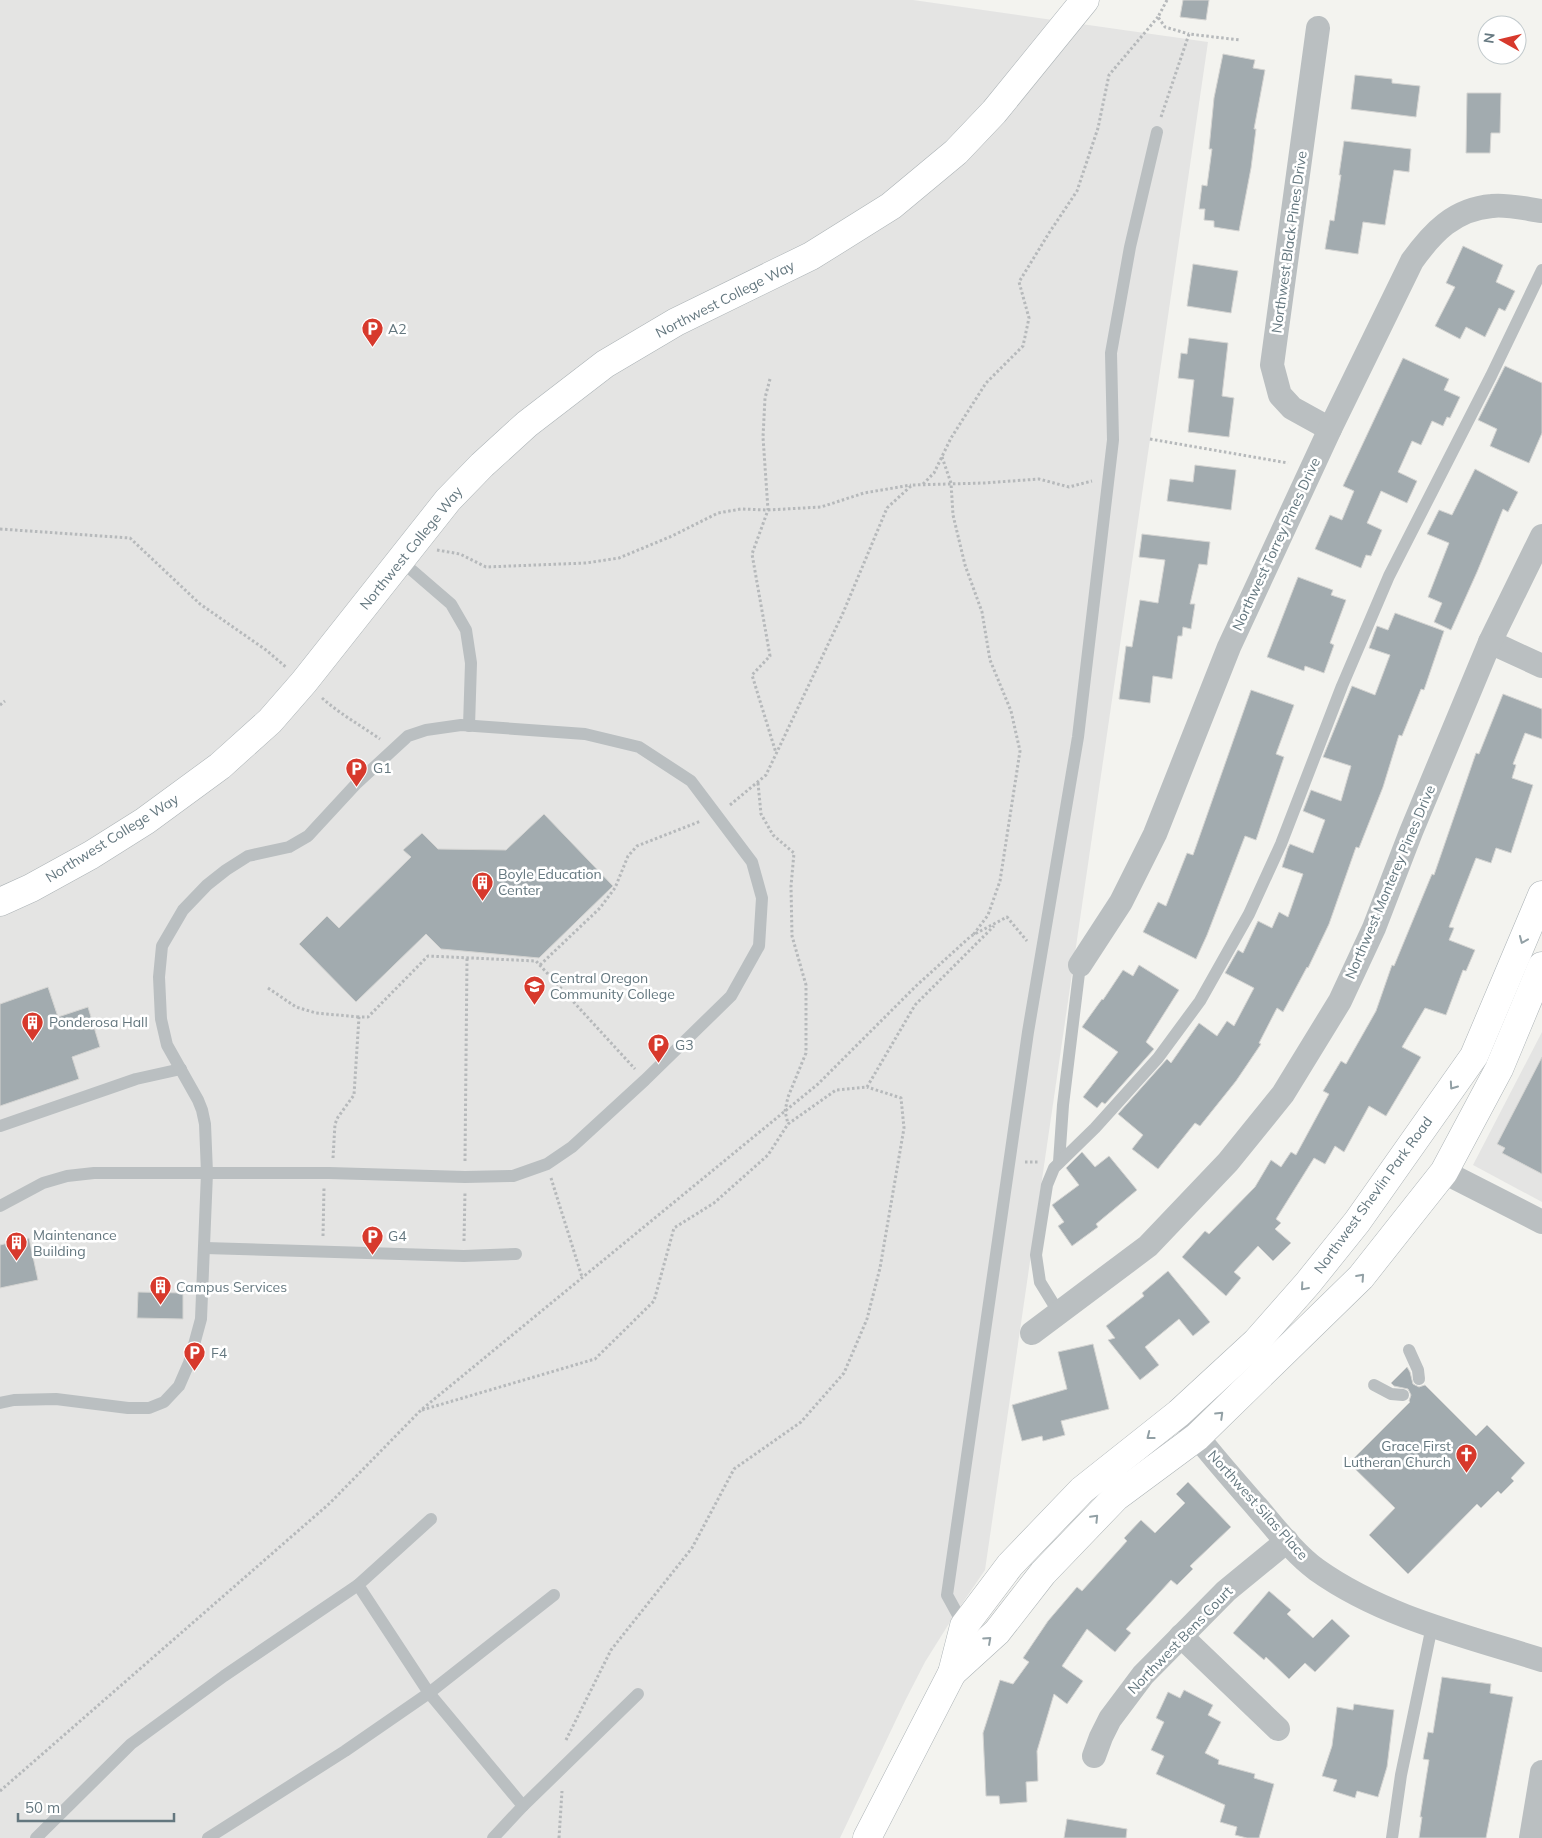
<svg xmlns="http://www.w3.org/2000/svg" width="1542" height="1838" font-family="Mulish,sans-serif">
  <style>
    .built { fill: #e4e4e3 }
    .building { fill: #a2abaf; stroke: #d4d4d2 }
    .lines { fill: none; stroke-linecap: round; stroke-linejoin: round }
    .secondary-casing { stroke: #acb3b6; stroke-width: 29 }
    .path { stroke: #b6b9bb; stroke-width: 3; stroke-dasharray: 2.5 2.5; stroke-linecap: butt }
    .lane { stroke: #babfc1; stroke-width: 12 }
    .street { stroke: #babfc1; stroke-width: 24 }
    .secondary { stroke: #fff; stroke-width: 28 }
    .oneway { stroke: #92a0a5 }
    .labels { text-anchor: middle; stroke-width: 5; stroke-linejoin: round; paint-order: stroke }
    .street-label { font-size: 14px; fill: #64777f; stroke: #fff }
    .poi-label { font-size: 14px; fill: #64777f; stroke: #fff; text-anchor: start }
  </style>
  <rect width="100%" height="100%" fill="#f3f3ef"/>
  <g class="built">
    <path d="M0 0H913L1208 42 985 1570 955 1614 925 1662 905 1701 840 1838H0Z"/>
    <path d="M1542 1032V1202L1473 1165Z"/>
  </g>
  <g class="building">
    <path d="M1183 0H1209L1206 20 1180 17Z"/>
    <path d="M1223 54 1255 60 1253 68 1265 70 1254 129H1256L1251 168 1239 231 1214 227V221L1204 220 1205 209H1199L1202 185 1207 186 1212 149H1209L1214 98Z"/>
    <path d="M1355 75 1392 79V83L1420 86 1416 117 1351 109Z"/>
    <path d="M1467 93H1501L1500 133H1491L1490 153H1466Z"/>
    <path d="M1344 141 1411 149 1409 172 1394 170 1385 225 1363 222 1358 254 1325 249 1330 220 1334 221 1341 175H1339Z"/>
    <path d="M1463 246 1503 265 1496 282 1515 291 1505 311 1499 308 1485 337 1466 327 1460 339 1435 326 1455 287 1446 283Z"/>
    <path d="M1193 264 1238 271 1231 313 1187 306Z"/>
    <path d="M1189 338 1228 343 1222 396 1234 398 1229 437 1188 432 1194 380 1178 378 1181 353 1187 354Z"/>
    <path d="M1403 358 1449 379 1444 390 1460 397 1450 418 1447 417 1443 426 1432 421 1421 445 1412 441 1398 472 1417 481 1407 503 1381 491 1367 523 1382 530 1371 556 1366 555 1361 568 1315 549 1330 515 1342 520 1354 491 1343 486Z"/>
    <path d="M1505 366 1542 383V433L1529 463 1490 446 1497 429 1478 420Z"/>
    <path d="M1195 465 1236 470 1231 510 1167 501 1170 479 1193 482Z"/>
    <path d="M1475 469 1518 492 1508 512 1503 509 1477 572 1451 630 1434 622 1442 603 1428 597 1449 543 1427 534 1439 510 1452 515Z"/>
    <path d="M1142 534 1210 542 1207 565 1199 564 1190 604H1195L1191 629 1183 627 1182 636H1178L1172 679 1153 676 1150 703 1119 699 1126 646 1132 647 1140 600 1158 603 1165 560 1139 557Z"/>
    <path d="M1298 577 1333 590 1331 595 1346 600 1330 643 1334 645 1324 673 1305 666 1304 671 1267 657Z"/>
    <path d="M1395 613 1444 631 1424 690 1421 689 1402 736 1399 735 1383 787 1359 848 1356 847 1329 924 1308 968 1307 967 1283 1012 1277 1008 1259 1043 1261 1044 1236 1081 1200 1126 1195 1123 1158 1169 1132 1149 1143 1135 1118 1114 1167 1059 1171 1063 1199 1023 1217 1036 1227 1021 1234 1026 1254 988 1225 973 1238 950 1243 953 1258 921 1272 928 1279 912 1288 917 1303 874 1282 867 1288 848 1290 844 1313 853 1325 820 1303 811 1311 790 1341 801 1351 766 1323 757 1352 686 1375 695 1390 655 1369 648 1377 626 1388 630Z"/>
    <path d="M1251 690 1294 705 1276 754 1284 757 1256 840 1245 836 1207 935 1196 959 1143 932 1158 902 1166 906 1187 853 1193 855Z"/>
    <path d="M1503 694 1542 709V739L1525 733 1513 764 1516 765 1512 778 1533 785 1511 853 1496 848 1491 863 1476 858 1449 927 1454 928 1449 940 1475 950 1466 971 1463 970 1446 1015 1425 1008 1402 1047 1421 1057 1386 1116 1369 1106 1344 1152 1335 1146 1325 1164 1314 1158 1276 1219 1281 1223 1275 1229 1291 1243 1273 1261 1258 1246 1234 1272 1241 1278 1226 1296 1182 1257 1205 1231 1209 1234 1255 1187 1271 1160 1281 1167 1291 1152 1296 1155 1329 1094 1323 1091 1341 1061 1346 1064 1376 1011 1392 965 1394 966 1432 874 1434 875 1476 753 1479 754Z"/>
    <path d="M544 814 613 886 539 958 441 949 426 934 356 1002 299 944 327 916 339 928 411 857 403 850 422 833 438 849 506 850Z"/>
    <path d="M1139 965 1179 990 1146 1042 1154 1049 1105 1104 1102 1102 1097 1108 1083 1097 1118 1052 1082 1027 1102 999 1103 1000 1123 970 1133 976Z"/>
    <path d="M48 987 58 1017 88 1007 100 1047 72 1057 79 1079 0 1106V1004Z"/>
    <path d="M1542 1057V1174L1502 1153 1505 1148 1497 1144Z"/>
    <path d="M1082 1152 1095 1167 1109 1156 1137 1190 1096 1224 1098 1227 1072 1246 1058 1226 1064 1222 1052 1205 1079 1185 1066 1168Z"/>
    <path d="M29 1238 38 1280 0 1288V1245Z"/>
    <path d="M1168 1271 1210 1322 1193 1336 1179 1319 1145 1347 1159 1365 1140 1380 1108 1340 1115 1338 1106 1326 1144 1296 1142 1293Z"/>
    <path d="M138 1292 183 1293V1319L137 1318Z"/>
    <path d="M1093 1344 1109 1409 1061 1421 1065 1435 1043 1441 1042 1436 1022 1441 1012 1405 1067 1389 1058 1352Z"/>
    <path d="M1407 1367 1410 1372 1413 1384 1419 1387 1425 1385 1476 1436 1487 1425 1525 1463 1511 1478 1514 1481 1501 1494 1498 1491 1481 1508 1477 1504 1408 1574 1369 1535 1395 1508 1349 1463 1410 1402 1409 1401 1411 1395 1408 1389 1394 1386 1391 1383Z"/>
    <path d="M1188 1482 1231 1527 1190 1566 1193 1569 1177 1585 1171 1580 1126 1629 1131 1633 1115 1652 1087 1629 1062 1666 1083 1681 1067 1704 1054 1694 1037 1751 1038 1781 1026 1782 1027 1802 1000 1804 999 1796H986L983 1733 1000 1680 1013 1684 1029 1662 1023 1658 1048 1621 1077 1587 1082 1591 1127 1541 1124 1538 1141 1520 1155 1533 1185 1503 1176 1494Z"/>
    <path d="M1269 1591 1291 1610 1287 1614 1313 1638 1332 1619 1350 1636 1315 1672 1305 1663 1289 1679 1266 1657 1264 1660 1233 1633Z"/>
    <path d="M1442 1677 1491 1684 1490 1693 1513 1697 1486 1838H1419L1422 1817H1420L1429 1760 1423 1759 1428 1732 1433 1733Z"/>
    <path d="M1184 1690 1213 1705 1208 1715 1221 1722 1205 1753 1219 1760 1218 1764 1255 1774 1254 1778 1274 1784 1259 1838H1247L1235 1835 1237 1827 1220 1822 1225 1805 1156 1774 1164 1756 1151 1750 1164 1722 1156 1718 1168 1692 1180 1698Z"/>
    <path d="M1354 1704 1394 1710 1387 1767 1378 1797 1357 1791 1355 1798 1333 1791 1337 1780 1322 1776 1332 1746 1337 1707 1353 1710Z"/>
    <path d="M1067 1819 1127 1829 1126 1838H1064Z"/>
  </g>
  <g class="lines">
    <defs>
      <g id="secondary">
        <path d="M0 902 31 888 91 855 145 821 220 766 270 721 304 682 448 500 482 465 527 424 605 364 676 322 811 256 891 206 956 152 994 112 1085 0"/>
        <path d="M952 1673 997 1632 1043 1573 1116 1497 1197 1437 1361 1277 1444 1172 1499 1069 1542 966"/>
        <path d="M867 1838 952 1673 964 1626 1010 1565 1082 1490 1179 1413 1256 1342 1308 1283 1357 1222 1474 1056 1542 895"/>
      </g>
    </defs>
    <use href="#secondary" class="secondary-casing"/>
    <g class="path">
      <path d="M1167 0 1158 17 1165 27 1189 34"/>
      <path d="M1161 117 1189 34 1240 40"/>
      <path d="M770 379 765 398 763 437 768 510 752 554 770 656 752 675 776 753"/>
      <path d="M1150 439 1288 463"/>
      <path d="M942 457 951 483 953 515 965 565 982 612 990 660 1011 711 1020 751 1000 881 988 915 973 935"/>
      <path d="M923 484 934 473 951 438 986 383 1023 346 1029 318 1019 282 1049 233 1077 191 1098 128 1109 75 1158 17"/>
      <path d="M0 529 130 538 200 604 266 650 287 668"/>
      <path d="M437 550 460 554 486 567 586 563 619 558 672 536 718 513 741 509 768 510 821 507 864 493 911 485"/>
      <path d="M322 698C340 714 360 725 380 739"/>
      <path d="M0 705 5 701"/>
      <path d="M758 783 761 814 773 835 794 853 791 886 792 936 806 985V1053L788 1097 785 1111 788 1124"/>
      <path d="M730 805 766 775 843 613 887 508 912 485 984 483 1039 479 1069 487 1092 481"/>
      <path d="M540 965 600 908 615 888 628 856 637 846 701 821"/>
      <path d="M268 988 296 1007 316 1013 359 1017"/>
      <path d="M333 1158 335 1124 338 1117 354 1095 359 1017H368L428 956 536 961 635 1069"/>
      <path d="M465 1161 467 958"/>
      <path d="M1025 1162H1039"/>
      <path d="M551 1178 582 1277"/>
      <path d="M323 1236 324 1188"/>
      <path d="M464 1241 465 1192"/>
      <path d="M422 1410 595 1359 654 1301 674 1228 714 1203 768 1155 788 1124 836 1090 867 1087 915 1005 994 926"/>
      <path d="M566 1740 611 1650 692 1548 734 1469 801 1422 844 1373 867 1319 880 1268 904 1128 901 1098 867 1087"/>
      <path d="M0 1791 330 1503 421 1410 818 1084 916 986 971 936 1007 917 1027 941"/>
      <path d="M559 1838 562 1791"/>
    </g>
    <g class="lane">
      <path d="M400 560 451 604 466 630 471 663 469 726"/>
      <path d="M0 1126 136 1079 181 1069"/>
      <path d="M1059 1162 1063 1105 1080 965"/>
      <path d="M0 1206 43 1183 67 1176 94 1173H329L465 1177 513 1176 547 1164 572 1147 645 1080 731 996 759 946 762 898 752 862 691 781 639 747 585 734 461 725 426 730 408 736 357 783 308 836 289 847 248 856 226 870 207 885 183 910 162 946 159 977 161 1019 167 1045 198 1100 202 1110 205 1124 207 1173 201 1319 189 1363 179 1386 164 1402 149 1408H128L56 1399 14 1400 0 1403"/>
      <path d="M205 1248 464 1256 516 1254"/>
      <path d="M1059 1313 1040 1282 1036 1255 1047 1185 1054 1168 1095 1128 1158 1058 1200 1001 1249 914 1281 844 1342 686 1389 576 1491 376 1542 270"/>
      <path d="M1409 1350 1418 1370 1419 1379"/>
      <path d="M1374 1385 1391 1394 1403 1395"/>
      <path d="M431 1519 358 1585 429 1693 523 1806 493 1838"/>
      <path d="M964 1626 947 1595 1028 1032 1078 737 1113 440 1111 353 1130 247 1157 132"/>
      <path d="M523 1806 638 1694"/>
      <path d="M36 1838 131 1744 224 1676 358 1585"/>
      <path d="M208 1838 345 1751 429 1693 554 1595"/>
      <path d="M1392 1838 1401 1775 1432 1626"/>
    </g>
    <g class="street">
      <path d="M1318 28 1272 365 1280 395 1292 408 1330 429"/>
      <path d="M1490 642 1542 666"/>
      <path d="M1080 965 1121 902 1155 834 1229 647 1330 429 1412 261C1432 233 1454 209 1492 206 1506 204 1527 209 1542 211"/>
      <path d="M1444 1172 1542 1222"/>
      <path d="M1032 1333 1148 1246 1228 1162 1283 1094 1340 1001 1374 928 1411 832 1490 642 1542 536"/>
      <path d="M1179 1413C1203 1446 1230 1476 1257 1507 1275 1528 1295 1554 1317 1570 1383 1617 1466 1636 1542 1660"/>
      <path d="M1181 1636 1278 1729"/>
      <path d="M1094 1756 1101 1737 1110 1719 1143 1675 1226 1591 1287 1541"/>
      <path d="M1531 1838 1542 1772"/>
    </g>
    <use href="#secondary" class="secondary"/>
  </g>
  <defs><path id="oneway-chevron" d="M-2-3.5L2.5 0L-2 3.5" fill="none" stroke-width="1.6" stroke-linecap="round" stroke-linejoin="round" transform="scale(1.25)"/></defs>
  <g class="oneway">
    <use href="#oneway-chevron" transform="translate(1523 940) rotate(113)"/>
    <use href="#oneway-chevron" transform="translate(1453 1086) rotate(125)"/>
    <use href="#oneway-chevron" transform="translate(1361 1277) rotate(-48)"/>
    <use href="#oneway-chevron" transform="translate(1304 1287) rotate(131)"/>
    <use href="#oneway-chevron" transform="translate(1220 1415) rotate(-44)"/>
    <use href="#oneway-chevron" transform="translate(1150 1436) rotate(142)"/>
    <use href="#oneway-chevron" transform="translate(1095 1518) rotate(-46)"/>
    <use href="#oneway-chevron" transform="translate(988 1640) rotate(-42)"/>
  </g>
  <defs>
    <symbol id="parking-pin" viewBox="-11 -11 22 30"><path d="M0 17L-7.5 6A9.5 9.5 0 1 1 7.5 6Z" fill="#d7392c" stroke="#fff"/><path d="M-3.5-5.5H1a3.5 3.5 0 0 1 0 7H-1V5.5H-3.5ZM-1-3.4V-.6H.8a1.4 1.4 0 0 0 0-2.8Z" fill="#fff"/></symbol>
    <symbol id="building-pin" viewBox="-11 -11 22 30"><path d="M0 17L-7.5 6A9.5 9.5 0 1 1 7.5 6Z" fill="#d7392c" stroke="#fff"/><path d="M-4-6H4V6H1V3H-1V6H-4ZM-2.5-4.3h1.7v1.8h-1.7ZM.8-4.3h1.7v1.8H.8ZM-2.5-1h1.7V.8h-1.7ZM.8-1h1.7V.8H.8Z" fill="#fff"/></symbol>
    <symbol id="university-pin" viewBox="-11 -11 22 30"><path d="M0 17L-7.5 6A9.5 9.5 0 1 1 7.5 6Z" fill="#d7392c" stroke="#fff"/><path d="M0-5L7-2L0 1L-7-2ZM-4 1L0 2.5L4 1V4Q0 6-4 4Z" fill="#fff"/></symbol>
    <symbol id="church-pin" viewBox="-11 -11 22 30"><path d="M0 17L-7.5 6A9.5 9.5 0 1 1 7.5 6Z" fill="#d7392c" stroke="#fff"/><path d="M-1.2-6h2.4v3.5h3.3v2.4h-3.3V6h-2.4V-.1h-3.3v-2.4h3.3Z" fill="#fff"/></symbol>
  </defs>
  <g fill-rule="evenodd">
    <use href="#parking-pin" x="360" y="316" width="25" height="34"/>
    <use href="#parking-pin" x="344" y="756" width="25" height="34"/>
    <use href="#building-pin" x="470" y="870" width="25" height="34"/>
    <use href="#university-pin" x="522" y="974" width="25" height="34"/>
    <use href="#building-pin" x="20" y="1010" width="25" height="34"/>
    <use href="#parking-pin" x="646" y="1032" width="25" height="34"/>
    <use href="#parking-pin" x="360" y="1224" width="25" height="34"/>
    <use href="#building-pin" x="4" y="1230" width="25" height="34"/>
    <use href="#building-pin" x="148" y="1274" width="25" height="34"/>
    <use href="#parking-pin" x="182" y="1340" width="25" height="34"/>
    <use href="#church-pin" x="1454" y="1442" width="25" height="34"/>
  </g>
  <g class="labels">
    <g class="street-label">
      <text transform="translate(1289 242) rotate(-82)" y="5">Northwest Black Pines Drive</text>
      <text transform="translate(725 299) rotate(-27)" y="5">Northwest College Way</text>
      <text transform="translate(1276 544) rotate(-65)" y="5">Northwest Torrey Pines Drive</text>
      <text transform="translate(411 548) rotate(-51)" y="5">Northwest College Way</text>
      <text transform="translate(112 838) rotate(-32)" y="5">Northwest College Way</text>
      <text transform="translate(1390 882) rotate(-67)" y="5">Northwest Monterey Pines Drive</text>
      <text transform="translate(1373 1195) rotate(-54)" y="5">Northwest Shevlin Park Road</text>
      <text transform="translate(1258 1505) rotate(48)" y="5">Northwest Silas Place</text>
      <text transform="translate(1180 1640) rotate(-46)" y="5">Northwest Bens Court</text>
    </g>
    <g class="poi-label">
      <text x="388" y="334">A2</text>
      <text x="373" y="773">G1</text>
      <text x="498" y="879">Boyle Education<tspan x="498" dy="16">Center</tspan></text>
      <text x="550" y="983">Central Oregon<tspan x="550" dy="16">Community College</tspan></text>
      <text x="49" y="1027">Ponderosa Hall</text>
      <text x="675" y="1050">G3</text>
      <text x="33" y="1240">Maintenance<tspan x="33" dy="16">Building</tspan></text>
      <text x="388" y="1241">G4</text>
      <text x="176" y="1292">Campus Services</text>
      <text x="211" y="1358">F4</text>
      <text x="1451" y="1451" text-anchor="end">Grace First<tspan x="1451" dy="16">Lutheran Church</tspan></text>
    </g>
  </g>
  <g transform="translate(1502 40) rotate(278)"><circle r="24" fill="#ffffff" stroke="#c1c9cc"/>
  <path d="M0-4L9 19L0 12L-9 19Z" fill="#d7392c"/>
  <text y="-8" font-size="14" font-weight="bold" text-anchor="middle" fill="#64777f">N</text>
  </g>
  <path d="M18 1813v8h156v-8" fill="none" stroke="#64777f" stroke-width="2.5"/>
  <text x="25" y="1813" font-size="15" fill="#64777f" stroke="#ffffff" stroke-width="4" paint-order="stroke">50 m</text>
</svg>
